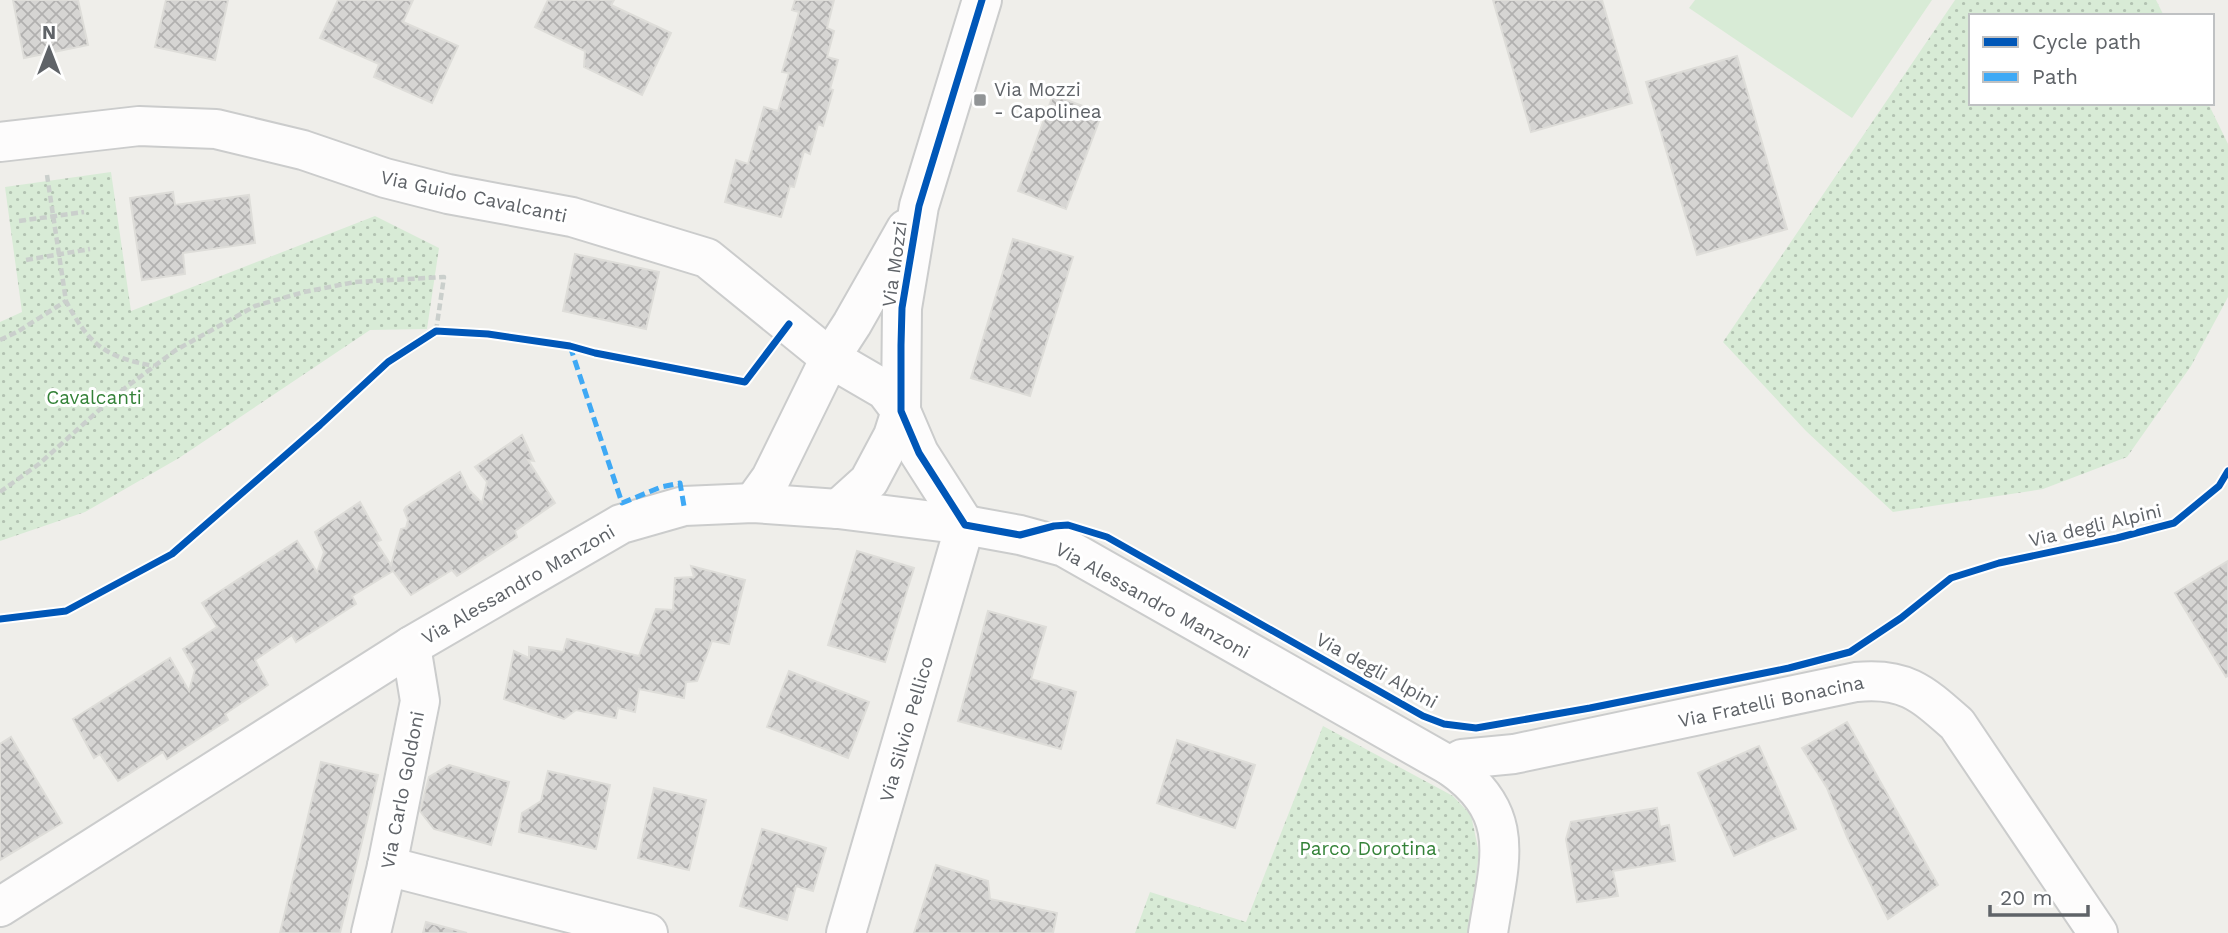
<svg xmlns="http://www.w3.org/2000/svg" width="2228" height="933" font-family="'Work Sans',sans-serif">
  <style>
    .green { fill: url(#green-dots) }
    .pitch { fill: #d8ebd6 }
    .building { fill: url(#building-cross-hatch); stroke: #deddd9; stroke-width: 2 }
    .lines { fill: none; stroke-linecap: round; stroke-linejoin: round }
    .minor-casing { stroke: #cbcccc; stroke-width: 42 }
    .path { stroke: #cacfcc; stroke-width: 4.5; stroke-dasharray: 7 3.5; stroke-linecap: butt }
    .minor { stroke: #fdfcfc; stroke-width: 38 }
    .quiet { stroke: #3fa9f5; stroke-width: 5; stroke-dasharray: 10 5; stroke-linecap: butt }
    .cycleway-casing { stroke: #fff; stroke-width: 11 }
    .cycleway { stroke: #0057b8; stroke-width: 7 }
    .poi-dot { fill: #919496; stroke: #fff; stroke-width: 2.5 }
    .labels { text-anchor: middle; stroke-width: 6; stroke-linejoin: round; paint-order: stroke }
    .poi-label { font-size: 19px; fill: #5f6368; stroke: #fff; text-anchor: start }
    .street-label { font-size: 19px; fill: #5f6368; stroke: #fff }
    .park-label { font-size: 19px; fill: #348238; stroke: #fff }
  </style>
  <defs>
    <pattern id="green-dots" width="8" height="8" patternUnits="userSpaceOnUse" patternTransform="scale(1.75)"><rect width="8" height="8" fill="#d8ebd6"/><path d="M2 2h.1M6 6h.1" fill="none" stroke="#b2c2b1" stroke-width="1.8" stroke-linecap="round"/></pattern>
    <pattern id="building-cross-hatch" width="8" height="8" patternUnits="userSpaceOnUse" patternTransform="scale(1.75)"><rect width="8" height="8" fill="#d6d5d3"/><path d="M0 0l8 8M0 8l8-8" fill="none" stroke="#b1b0af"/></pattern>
  </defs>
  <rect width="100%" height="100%" fill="#efeeea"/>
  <g class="green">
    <path d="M1955 0H2156L2164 16H1971V103H2208L2228 144V297L2191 366 2127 457 2043 489 1893 512 1806 431 1723 342Z"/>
    <path d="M111 172 131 311 375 216 439 248 427 329 370 330 179 458 85 512 0 541V322L22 312 5 187Z"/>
    <path d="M1323 726 1453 796 1471 815 1479 853 1469 933H1135L1150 892 1246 922Z"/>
  </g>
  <path class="pitch" d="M1695 0H1932L1852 118 1689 8Z"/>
  <g class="building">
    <path d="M13 0H78L88 45 24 58Z"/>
    <path d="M166 0H228L215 60 155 47Z"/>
    <path d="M338 0H413L403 22 458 46 432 103 374 77 379 64 320 38Z"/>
    <path d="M548 0H614L611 5 671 33 642 95 584 67 585 51 535 27Z"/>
    <path d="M795 0H834L827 28 834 31 827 57 838 60 830 89 833 90 823 126 818 124 810 154 804 151 794 187 790 186 781 217 725 202 736 160 748 164 764 107 778 111 789 73 782 72 799 12 792 10Z"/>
    <path d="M1493 0H1602L1632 103 1531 132Z"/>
    <path d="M1737 56 1787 229 1697 255 1646 82Z"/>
    <path d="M1053 95 1102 113 1066 209 1018 191Z"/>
    <path d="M173 192 175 205 249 195 255 243 183 253 185 274 142 280 130 198Z"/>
    <path d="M1013 239 1073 257 1030 396 971 378Z"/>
    <path d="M575 254 659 272 646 329 563 311Z"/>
    <path d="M522 435 534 461 528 460 555 503 515 531 517 537 457 576 452 570 411 595 393 571 352 596 356 604 296 642 292 635 255 660 268 685 225 714 228 720 167 759 163 752 118 781 100 754 94 758 73 719 170 658 189 691 195 670 183 649 217 627 202 603 297 541 317 572 324 552 315 532 360 502 381 540 376 542 391 565 401 529 406 528 408 520 404 510 406 507 460 472 469 490 482 503 487 482 475 467Z"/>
    <path d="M857 551 914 568 885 662 828 645Z"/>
    <path d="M2228 561V676L2226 677 2175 593Z"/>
    <path d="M691 566 745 580 729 644 712 641 697 681 686 682 684 698 639 689 635 712 618 708 616 718 576 710 564 719 504 699 514 651 529 658V647L563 652 567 639 639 656 656 609 673 610 675 578 694 577Z"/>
    <path d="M988 611 1046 627 1031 679 1076 692 1061 749 958 721Z"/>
    <path d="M789 671 869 702 848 758 767 727Z"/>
    <path d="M1847 722 1938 885 1888 919 1847 837 1827 788 1802 748Z"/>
    <path d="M11 737 62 823 0 860V744Z"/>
    <path d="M1177 740 1255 765 1235 828 1157 803Z"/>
    <path d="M1759 746 1796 829 1734 856 1698 773Z"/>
    <path d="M321 762 378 775 340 933H280Z"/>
    <path d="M449 765 509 782 491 845 434 829 420 811 429 777Z"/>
    <path d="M548 771 610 785 596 849 519 832 522 813 541 801Z"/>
    <path d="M654 788 706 800 689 870 638 858Z"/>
    <path d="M1657 808 1660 827 1669 825 1675 861 1613 871 1618 896 1577 902 1566 839 1571 822Z"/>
    <path d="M762 829 826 848 813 891 796 886 787 920 740 906Z"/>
    <path d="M936 865 988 881 990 899 1057 913 1053 933H914Z"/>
    <path d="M426 922 467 933H423Z"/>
  </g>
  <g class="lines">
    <defs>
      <g id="minor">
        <path d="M0 142 139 126 216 129 303 150 385 178 448 194 572 217 707 258 830 358 885 390 901 411 919 453 965 525"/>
        <path d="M753 503 771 478 830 358 852 324 906 229"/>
        <path d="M838 509 869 481 893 436 901 411 902 308 919 206 982 0"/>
        <path d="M1450 766 1462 759 1514 754 1856 682C1905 677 1922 693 1957 724L2098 933"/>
        <path d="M387 866 648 933"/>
        <path d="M0 907 411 646 621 524 684 506 753 503 838 509 965 525 1020 535 1064 547 1450 766C1519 814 1499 861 1488 933"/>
        <path d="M371 933 387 866 420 701 411 646"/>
        <path d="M846 933 965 525"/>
      </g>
    </defs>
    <use href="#minor" class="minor-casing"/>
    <g class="path">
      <path d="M47 175 66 301C89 345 105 357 154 366"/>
      <path d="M19 221 84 212"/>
      <path d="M26 260 90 249"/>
      <path d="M0 340 17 332 66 301"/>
      <path d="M0 492 39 464 117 394 176 350 255 306 304 292 355 282 444 277 436 331"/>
    </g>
    <use href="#minor" class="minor"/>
    <path class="quiet" d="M570 346 622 503 661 487 680 483 684 506"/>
    <defs>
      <g id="cycleway">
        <path d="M982 0 919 206 902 308 901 345V411L919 453 965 525 1020 535 1054 526 1068 525 1107 537 1423 716 1444 724 1476 728 1590 708 1789 668 1850 652 1901 618 1951 578 1999 563 2117 538 2174 523 2219 486 2228 471"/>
        <path d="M0 619 66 611 172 554 320 425 388 362 436 331 488 334 570 346 595 353 745 382 789 324"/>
      </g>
    </defs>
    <use href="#cycleway" class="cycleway-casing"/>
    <use href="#cycleway" class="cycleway"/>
  </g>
  <rect class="poi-dot" x="973" y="93" width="14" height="14" rx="3.5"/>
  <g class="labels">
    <g class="poi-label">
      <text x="994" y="96">Via Mozzi<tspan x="994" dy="22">- Capolinea</tspan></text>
    </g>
    <g class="street-label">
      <text transform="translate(474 196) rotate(12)" y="7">Via Guido Cavalcanti</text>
      <text transform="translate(894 264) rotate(-82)" y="7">Via Mozzi</text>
      <text transform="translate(2095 525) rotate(-13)" y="7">Via degli Alpini</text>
      <text transform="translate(518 584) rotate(-30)" y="7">Via Alessandro Manzoni</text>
      <text transform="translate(1153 600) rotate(29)" y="7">Via Alessandro Manzoni</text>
      <text transform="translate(1377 670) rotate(29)" y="7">Via degli Alpini</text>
      <text transform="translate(1771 701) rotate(-12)" y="7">Via Fratelli Bonacina</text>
      <text transform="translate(906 729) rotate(-74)" y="7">Via Silvio Pellico</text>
      <text transform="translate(402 790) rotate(-79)" y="7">Via Carlo Goldoni</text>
    </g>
    <g class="park-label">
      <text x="94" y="404">Cavalcanti</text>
      <text x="1368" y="855">Parco Dorotina</text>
    </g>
  </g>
  <rect x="1969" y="14" width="245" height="91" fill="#ffffff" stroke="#bfc1c3" stroke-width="2"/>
  <rect x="1983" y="37" width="35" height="10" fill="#0057b8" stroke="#bfc1c3" stroke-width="2"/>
  <text x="2032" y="49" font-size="21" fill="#5f6368">Cycle path</text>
  <rect x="1983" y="72" width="35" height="10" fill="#3fa9f5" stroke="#bfc1c3" stroke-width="2"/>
  <text x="2032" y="84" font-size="21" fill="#5f6368">Path</text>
  <g transform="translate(49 49)" stroke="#ffffff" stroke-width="5" paint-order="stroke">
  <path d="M0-5L12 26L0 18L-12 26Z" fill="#5f6368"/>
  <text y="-10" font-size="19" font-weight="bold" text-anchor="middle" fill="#5f6368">N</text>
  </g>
  <path d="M1990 905v10h98v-10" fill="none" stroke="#5f6368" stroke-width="3.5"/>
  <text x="2000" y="905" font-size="21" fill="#5f6368" stroke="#ffffff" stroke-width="5" paint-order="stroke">20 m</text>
</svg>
